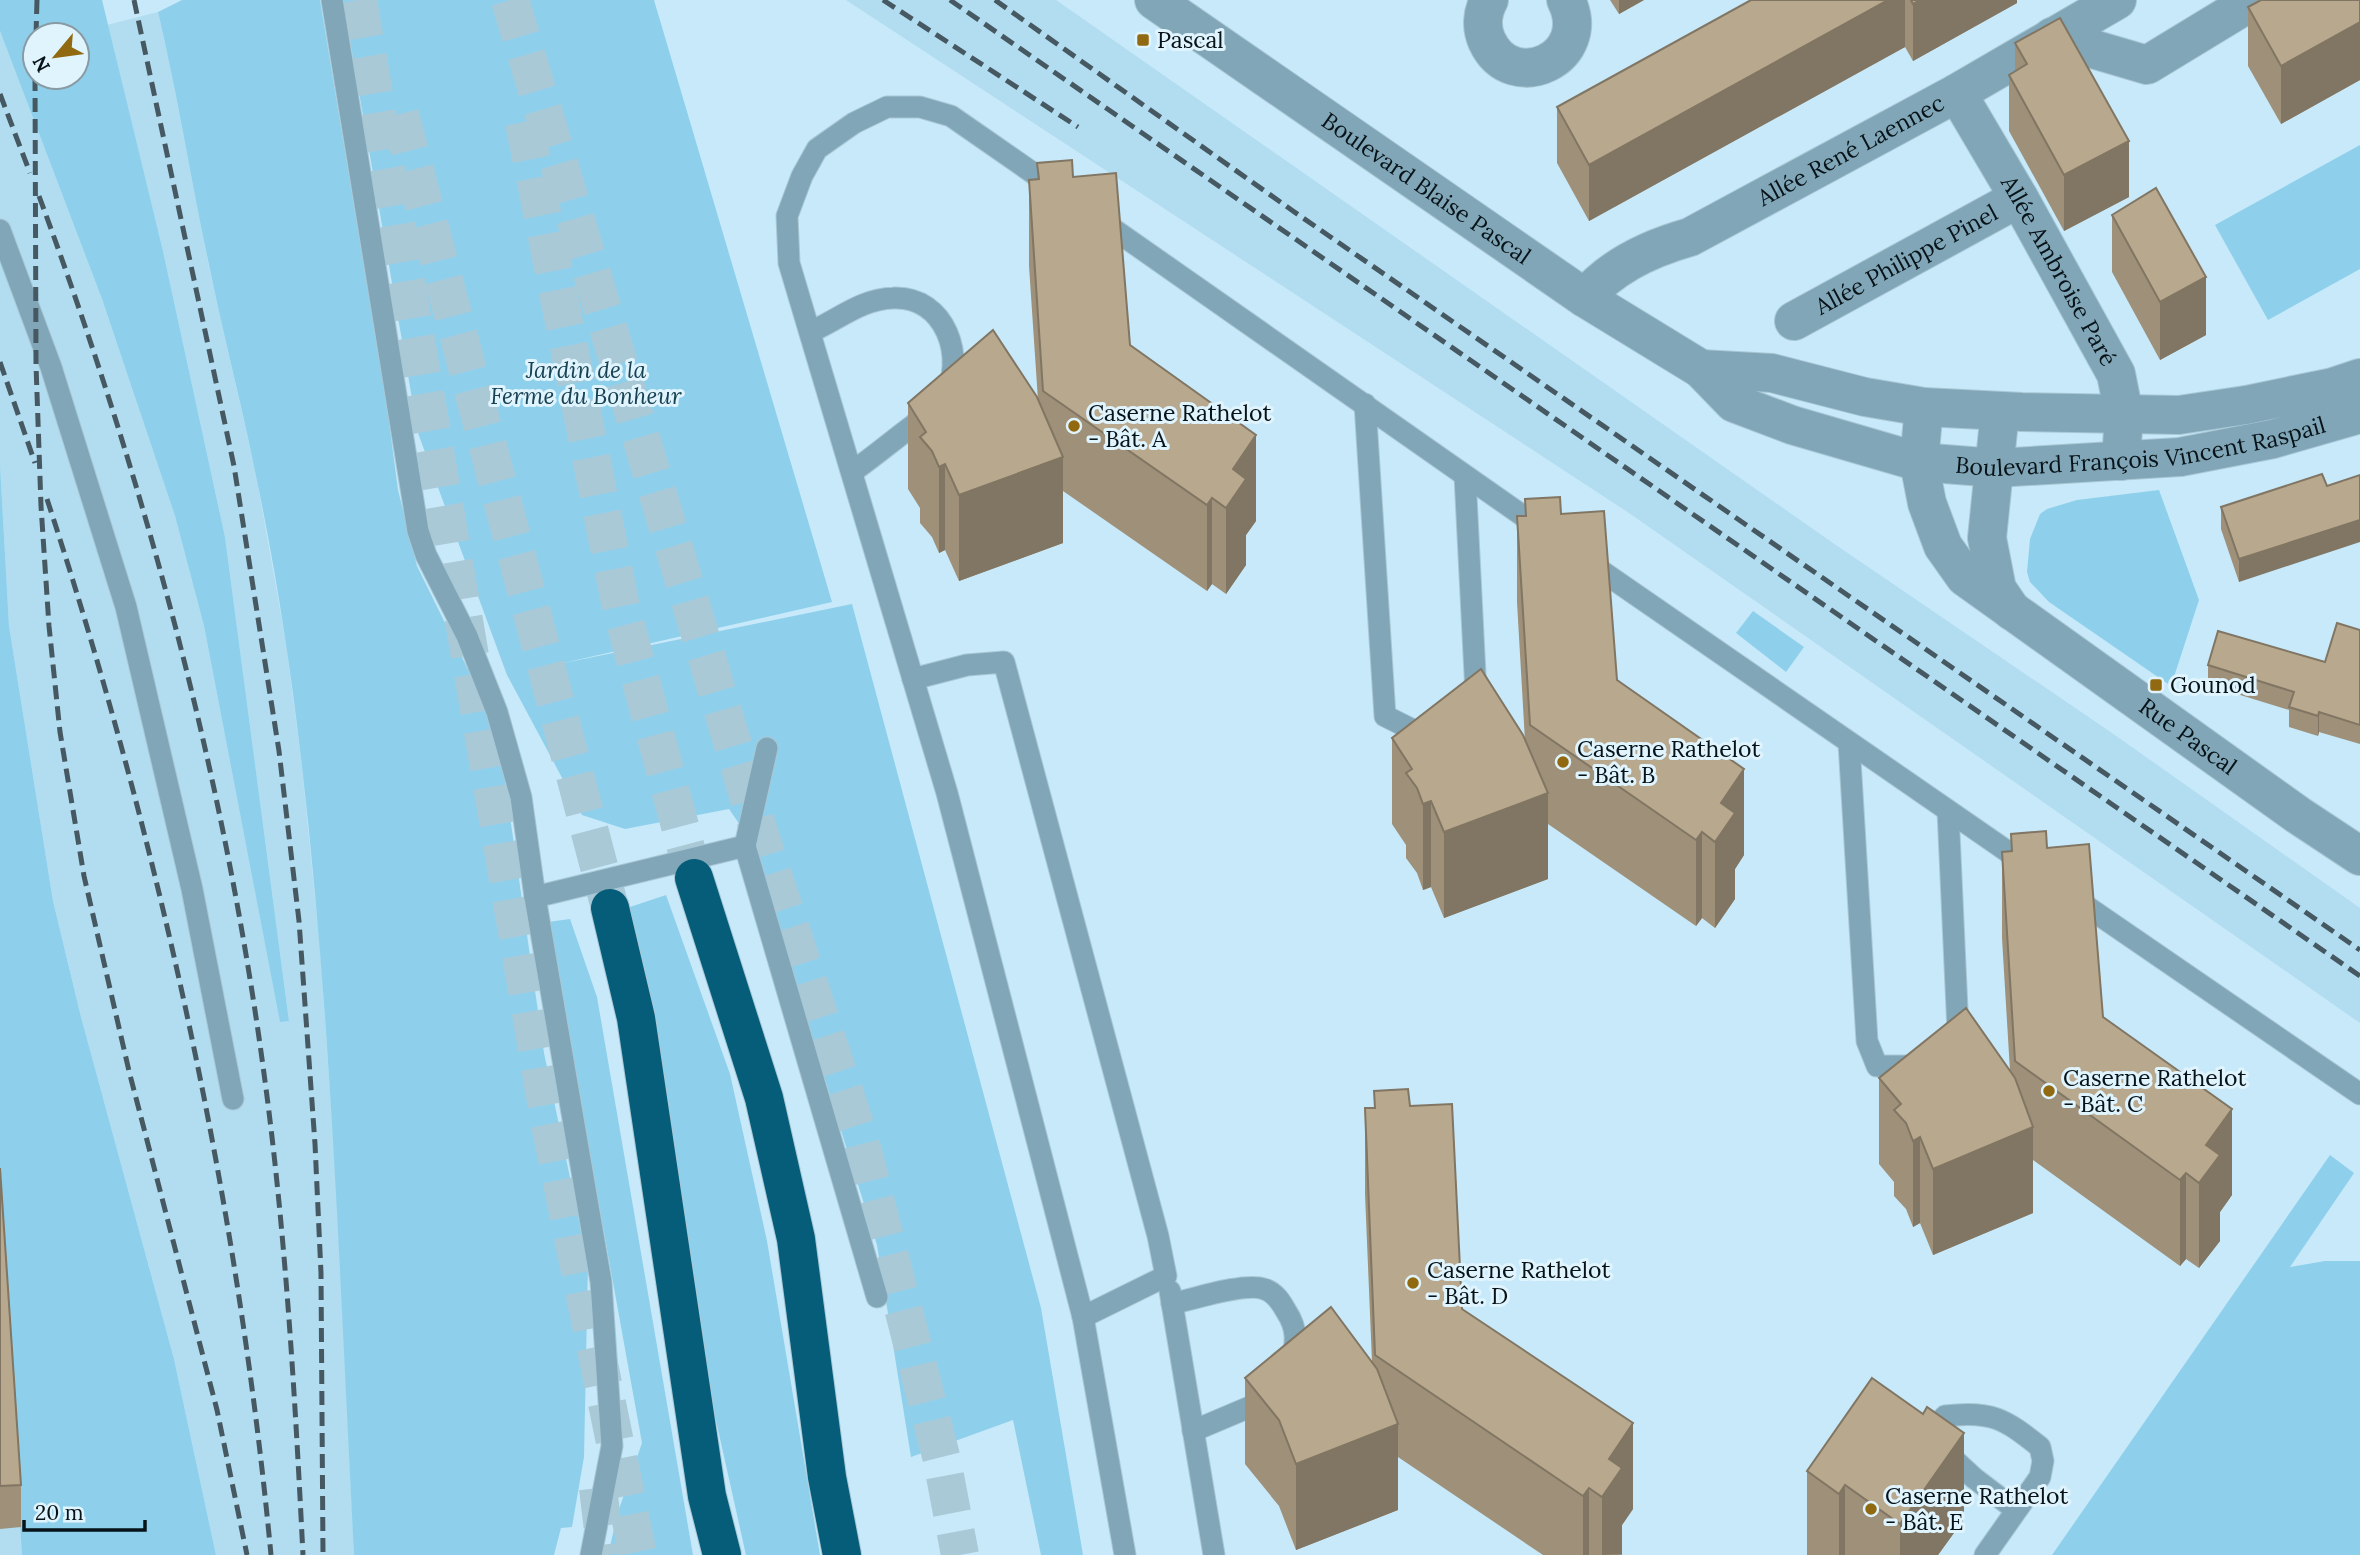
<svg xmlns="http://www.w3.org/2000/svg" width="2360" height="1555" font-family="Lora,serif">
  <style>
    .built { fill: #b2ddf0 }
    .green { fill: #8ed0ec; fill-rule: evenodd }
    .lines { fill: none; stroke-linecap: round; stroke-linejoin: round }
    .motorway-tunnel { stroke: #aac9d7; stroke-width: 38; stroke-dasharray: 38 19; stroke-linecap: butt }
    .service-casing { stroke: #a8c7d5; stroke-width: 23 }
    .minor-casing { stroke: #a8c7d5; stroke-width: 40 }
    .tertiary-casing { stroke: #a8c7d5; stroke-width: 40 }
    .motorway-casing { stroke: #a8c7d5; stroke-width: 40 }
    .service { stroke: #81a6b7; stroke-width: 21 }
    .minor { stroke: #81a6b7; stroke-width: 38 }
    .tertiary { stroke: #81a6b7; stroke-width: 38 }
    .motorway { stroke: #065d79; stroke-width: 38 }
    .rail { stroke: #465962; stroke-width: 5; stroke-dasharray: 14 7; stroke-linecap: butt }
    .wall { fill: #9e9079 }
    .shaded-wall { fill: #817663 }
    .building { fill: #b8a88d; stroke: #817663; stroke-width: 2 }
    .poi-dot { fill: #916910; stroke: #e0f4fe; stroke-width: 2.5 }
    .labels { text-anchor: middle; stroke-width: 6; stroke-linejoin: round; paint-order: stroke }
    .poi-label { font-size: 23px; fill: #071318; stroke: #e0f4fe; text-anchor: start }
    .street-label { font-size: 23px; fill: #071318; stroke: #e0f4fe }
    .park-label { font-size: 23px; font-style: italic; fill: #184253; stroke: #e0f4fe }
  </style>
  <rect width="100%" height="100%" fill="#c7e9f9"/>
  <g class="built">
    <path d="M846 0H1056L1833 543 2112 733 2360 908V1023L1629 513Z"/>
    <path d="M158 12 169 60 209 267 256 474 286 643 301 758 320 947 338 1207 354 1555H216L174 1359 81 1017 53 901 9 626 0 464V31L102 299 175 516 204 626 280 1021H289L225 537 163 251 107 25Z"/>
    <path d="M0 1211 22 1555H0Z"/>
  </g>
  <g class="green">
    <path d="M0 0H102L163 251 225 537 289 1021 280 1022 204 626 175 516 102 299 0 31ZM35 35H77V77H35Z"/>
    <path d="M182 0H320L386 399 398 490 417 566 487 708 503 768 544 1053 588 1264 584 1457 572 1527 561 1528 554 1555H354C340 1289 332 1023 301 758 290 662 275 566 255 471 241 402 223 334 209 265 191 181 178 96 158 12Z"/>
    <path d="M343 0H654L832 602 559 664 852 604 1041 1308 1083 1555H1041L1013 1420 911 1457 877 1245 749 838 729 809 625 829 582 815 507 675 418 433Z"/>
    <path d="M2360 145V269L2268 320 2215 225Z"/>
    <path d="M0 464 9 626 53 901 81 1017 174 1359 216 1555H22L0 1211Z"/>
    <path d="M2159 490 2199 600 2171 686 2049 602 2030 582 2027 572 2030 539 2040 514 2047 509 2077 500Z"/>
    <path d="M1753 611 1804 647 1786 672 1736 633Z"/>
    <path d="M666 895 730 1074 767 1241 820 1555H746L688 1295 627 908Z"/>
    <path d="M570 919 597 997 693 1555H608L618 1512 642 1443 548 922Z"/>
    <path d="M2330 1155 2354 1173 2290 1267 2325 1261H2360V1555H2052Z"/>
  </g>
  <g class="lines">
    <g class="motorway-tunnel">
      <path d="M358 0 549 1119 638 1555"/>
      <path d="M510 0 760 835 860 1140 942 1460 960 1555"/>
      <path d="M400 114 610 908"/>
      <path d="M524 122 621 607 694 878"/>
      <path d="M598 1488 606 1555"/>
    </g>
    <defs>
      <g id="service">
        <path d="M332 0 418 531 426 555 467 636 497 712 521 797 535 897 601 1282 612 1446 591 1555"/>
        <path d="M1059 191 951 116 920 107H887L854 123 817 149 802 176 787 216 789 263 947 793 1083 1317 1125 1555"/>
        <path d="M1099 219 1546 532"/>
        <path d="M0 230 51 367 126 607 192 889 233 1099"/>
        <path d="M810 332C838 320 861 299 893 298 945 295 968 359 943 399 934 413 923 417 911 427 891 442 872 458 852 472"/>
        <path d="M1365 404 1385 716 1419 733 1432 728"/>
        <path d="M1465 476 1476 694 1471 699"/>
        <path d="M1587 561 2030 867"/>
        <path d="M913 679 967 665 1004 662 1158 1236 1166 1276 1083 1317"/>
        <path d="M1849 743 1867 1041 1877 1066H1915L1919 1064"/>
        <path d="M1948 811 1958 1031 1950 1040"/>
        <path d="M745 846 877 1297"/>
        <path d="M2070 895 2360 1094"/>
        <path d="M535 897 745 846 767 748"/>
        <path d="M1170 1291 1214 1555"/>
        <path d="M1172 1304C1194 1299 1245 1282 1264 1289 1275 1292 1281 1302 1286 1311 1298 1329 1297 1344 1290 1363"/>
        <path d="M1193 1431 1252 1406 1265 1393"/>
        <path d="M1985 1555 2040 1477 2043 1461 2040 1447C2005 1419 1991 1410 1945 1416L1935 1428 1936 1443 1974 1478 2016 1510"/>
      </g>
      <g id="minor">
        <path d="M1489 0C1482 13 1481 28 1487 41 1512 96 1595 58 1566 0"/>
        <path d="M2052 37 2147 65 2254 0"/>
        <path id="s1" d="M1957 93 2019 198 2116 374 2124 414 2121 461"/>
        <path id="s2" d="M1585 298C1611 266 1651 248 1690 237L1957 93 2117 0"/>
        <path id="s3" d="M1794 321 2019 198"/>
        <path id="s4" d="M1924 407 1919 462 1927 503 1943 546 1965 577 2298 815 2360 856"/>
        <path d="M2000 411 1987 538 1997 589 2012 611"/>
      </g>
      <g id="tertiary">
        <path id="s5" d="M1154 0 1585 298 1701 369 1734 403 1792 425 1919 462 1996 468 2180 457 2273 439 2360 414"/>
        <path d="M1701 369 1772 373 1865 397 1924 407 2022 412 2179 415 2246 405 2333 387 2360 378"/>
      </g>
      <g id="motorway">
        <path d="M694 878 764 1098 796 1239 827 1477 842 1555"/>
        <path d="M610 908 636 1018 707 1496 722 1555"/>
      </g>
    </defs>
    <use href="#service" class="service-casing"/>
    <use href="#minor" class="minor-casing"/>
    <use href="#tertiary" class="tertiary-casing"/>
    <use href="#motorway" class="motorway-casing"/>
    <use href="#service" class="service"/>
    <use href="#minor" class="minor"/>
    <use href="#tertiary" class="tertiary"/>
    <use href="#motorway" class="motorway"/>
    <g class="rail">
      <path d="M134 0 234 466 279 751 299 921 315 1144 321 1273 323 1555"/>
      <path d="M883 0 1078 127"/>
      <path d="M950 0 2360 976"/>
      <path d="M995 0 1293 211 2360 950"/>
      <path d="M36 35 37 0"/>
      <path d="M35 77 36 365 41 506 49 626 60 732 84 876 129 1071 217 1410 247 1555"/>
      <path d="M0 94 30 173"/>
      <path d="M39 196C145 483 225 777 265 1081 286 1238 295 1397 303 1555"/>
      <path d="M0 362 35 463"/>
      <path d="M47 499C159 842 237 1196 271 1555"/>
    </g>
  </g>
  <g class="wall">
    <path d="M1610 0H1644L1619 14Z"/>
    <path d="M1751 0H2017V3L1913 61 1905 47 1589 221 1557 163V107Z"/>
    <path d="M2360 0V80L2281 124 2248 66V7Z"/>
    <path d="M2015 43 2129 197 2064 231 2009 131V75L2015 71Z"/>
    <path d="M1037 163 1073 177 1130 345 1256 521 1246 535V565L1226 594 1212 584 1207 591 1063 491V543L959 581 945 550 939 553 932 537 920 523V508L908 489V403L1038 400 1029 266V180L1037 179Z"/>
    <path d="M2112 215 2206 335 2160 360 2112 272Z"/>
    <path d="M2322 474 2239 582 2221 529V507Z"/>
    <path d="M1525 499 1561 514 1617 680 1744 855 1735 869V899L1715 928 1702 918 1696 926 1548 824V879L1444 918 1431 887 1423 890 1417 873 1406 858V845L1392 824V738L1525 741 1517 602V516H1525Z"/>
    <path d="M2360 630V744L2319 732 2318 736 2289 727V710L2208 685V665L2325 662Z"/>
    <path d="M2011 834 2047 848 2103 1017 2232 1195 2220 1212V1241L2199 1268 2186 1259 2180 1266 2033 1160V1213L1933 1255 1920 1223 1913 1227 1906 1209 1894 1196V1182L1879 1164V1078L2010 1071 2002 938V852L2011 851Z"/>
    <path d="M1374 1091 1410 1106 1462 1309 1633 1509 1622 1525V1555H1543L1398 1457V1510L1296 1550 1279 1506 1245 1464V1378L1372 1362 1365 1194V1108H1374Z"/>
    <path d="M0 1168 21 1485V1527L0 1529Z"/>
    <path d="M1807 1471 1964 1519 1938 1555H1807Z"/>
  </g>
  <g class="shaded-wall">
    <path d="M1619 0H1644L1619 14Z"/>
    <path d="M1888 0H1905V47L1589 221V165Z"/>
    <path d="M1920 0H2017V3L1913 61V4Z"/>
    <path d="M2360 22V80L2281 124V66Z"/>
    <path d="M2129 141V197L2064 231V175Z"/>
    <path d="M2206 277V335L2160 360V302Z"/>
    <path d="M1256 435V521L1246 535V565L1226 594V508L1233 469Z"/>
    <path d="M1063 457V543L959 581V495Z"/>
    <path d="M945 464V550L939 553V467Z"/>
    <path d="M1212 498V584L1207 591V505Z"/>
    <path d="M2360 520V542L2239 582V559Z"/>
    <path d="M2319 712V732L2318 736V716Z"/>
    <path d="M1744 769V855L1735 869V899L1715 928V842L1721 803Z"/>
    <path d="M1548 793V879L1444 918V832Z"/>
    <path d="M1431 801V887L1423 890V804Z"/>
    <path d="M1702 832V918L1696 926V840Z"/>
    <path d="M2232 1109V1195L2220 1212V1241L2199 1268V1183L2206 1145Z"/>
    <path d="M2033 1127V1213L1933 1255V1169Z"/>
    <path d="M1920 1137V1223L1913 1227V1141Z"/>
    <path d="M2186 1173V1259L2180 1266V1180Z"/>
    <path d="M1633 1423V1509L1622 1525V1554L1602 1555V1497L1609 1459Z"/>
    <path d="M1398 1424V1510L1296 1550V1464Z"/>
    <path d="M1964 1433V1519L1938 1555H1900V1524Z"/>
    <path d="M1845 1485V1555H1839V1494Z"/>
    <path d="M1589 1488V1555H1583V1496Z"/>
  </g>
  <g class="building">
    <path d="M1751 0H1888L1589 165 1557 107Z"/>
    <path d="M1911 0H1920L1913 4Z"/>
    <path d="M2261 0H2360V22L2281 66 2248 7Z"/>
    <path d="M2060 18 2129 141 2064 175 2009 75 2027 64 2015 43Z"/>
    <path d="M1072 160 1073 177 1116 173 1130 345 1256 435 1233 469 1246 479 1226 508 1212 498 1207 505 1043 391 1029 180 1039 179 1037 163Z"/>
    <path d="M2156 188 2206 277 2160 302 2112 215Z"/>
    <path d="M993 330 1037 397 1063 457 959 495 945 464 939 467 932 451 920 437 926 432 908 403Z"/>
    <path d="M2322 474 2327 486 2360 475V520L2239 559 2221 507Z"/>
    <path d="M1560 497 1561 514 1604 511 1617 680 1744 769 1721 803 1735 813 1715 842 1702 832 1696 840 1530 725 1517 516H1526L1525 499Z"/>
    <path d="M2337 623 2360 630V725L2319 712 2318 716 2289 707 2294 692 2208 665 2218 631 2325 662Z"/>
    <path d="M1481 669 1523 735 1548 793 1444 832 1431 801 1423 804 1417 788 1406 773 1412 769 1392 738Z"/>
    <path d="M2046 831 2047 848 2089 844 2103 1017 2232 1109 2206 1145 2220 1155 2199 1183 2186 1173 2180 1180 2015 1061 2002 852 2012 851 2011 834Z"/>
    <path d="M1966 1008 2015 1078 2033 1127 1933 1169 1920 1137 1913 1141 1906 1123 1894 1110 1901 1104 1879 1078Z"/>
    <path d="M1408 1089 1410 1106 1452 1104 1462 1309 1633 1423 1609 1459 1622 1468 1602 1497 1589 1488 1583 1496 1375 1355 1365 1108H1375L1374 1091Z"/>
    <path d="M0 1168 21 1485 0 1486Z"/>
    <path d="M1331 1307 1377 1369 1398 1424 1296 1464 1279 1420 1245 1378Z"/>
    <path d="M1872 1378 1923 1414 1927 1407 1964 1433 1900 1524 1845 1485 1839 1494 1807 1471Z"/>
  </g>
  <g class="poi-dot">
    <rect x="1136" y="33" width="14" height="14" rx="3.5"/>
    <circle cx="1074" cy="426" r="7"/>
    <rect x="2149" y="678" width="14" height="14" rx="3.5"/>
    <circle cx="1563" cy="762" r="7"/>
    <circle cx="2049" cy="1091" r="7"/>
    <circle cx="1413" cy="1283" r="7"/>
    <circle cx="1871" cy="1509" r="7"/>
  </g>
  <g class="labels">
    <g class="poi-label">
      <text x="1157" y="48">Pascal</text>
      <text x="1088" y="421">Caserne Rathelot<tspan x="1088" dy="26">- Bât. A</tspan></text>
      <text x="2170" y="693">Gounod</text>
      <text x="1577" y="757">Caserne Rathelot<tspan x="1577" dy="26">- Bât. B</tspan></text>
      <text x="2063" y="1086">Caserne Rathelot<tspan x="2063" dy="26">- Bât. C</tspan></text>
      <text x="1427" y="1278">Caserne Rathelot<tspan x="1427" dy="26">- Bât. D</tspan></text>
      <text x="1885" y="1504">Caserne Rathelot<tspan x="1885" dy="26">- Bât. E</tspan></text>
    </g>
    <g class="street-label">
      <text dy="8" stroke="none"><textPath href="#s2" startOffset="306">Allée René Laennec</textPath></text>
      <text dy="8" stroke="none"><textPath href="#s5" startOffset="331">Boulevard Blaise Pascal</textPath></text>
      <text dy="8" stroke="none"><textPath href="#s3" startOffset="128">Allée Philippe Pinel</textPath></text>
      <text dy="8" stroke="none"><textPath href="#s1" startOffset="205">Allée Ambroise Paré</textPath></text>
      <text dy="8" stroke="none"><textPath href="#s5" startOffset="1125">Boulevard François Vincent Raspail</textPath></text>
      <text dy="8" stroke="none"><textPath href="#s4" startOffset="455">Rue Pascal</textPath></text>
    </g>
    <g class="park-label">
      <text x="586" y="378">Jardin de la<tspan x="586" dy="26">Ferme du Bonheur</tspan></text>
    </g>
  </g>
  <g transform="translate(56 56) rotate(241)"><circle r="33" fill="#e0f4fe" stroke="#899aa2" stroke-width="2"/>
  <path d="M0-5L12 26L0 18L-12 26Z" fill="#916910"/>
  <text y="-10" font-size="19" font-weight="bold" text-anchor="middle" fill="#071318">N</text>
  </g>
  <path d="M24 1520v10h121v-10" fill="none" stroke="#071318" stroke-width="3.5"/>
  <text x="35" y="1520" font-size="21" fill="#071318" stroke="#e0f4fe" stroke-width="5" paint-order="stroke">20 m</text>
</svg>
